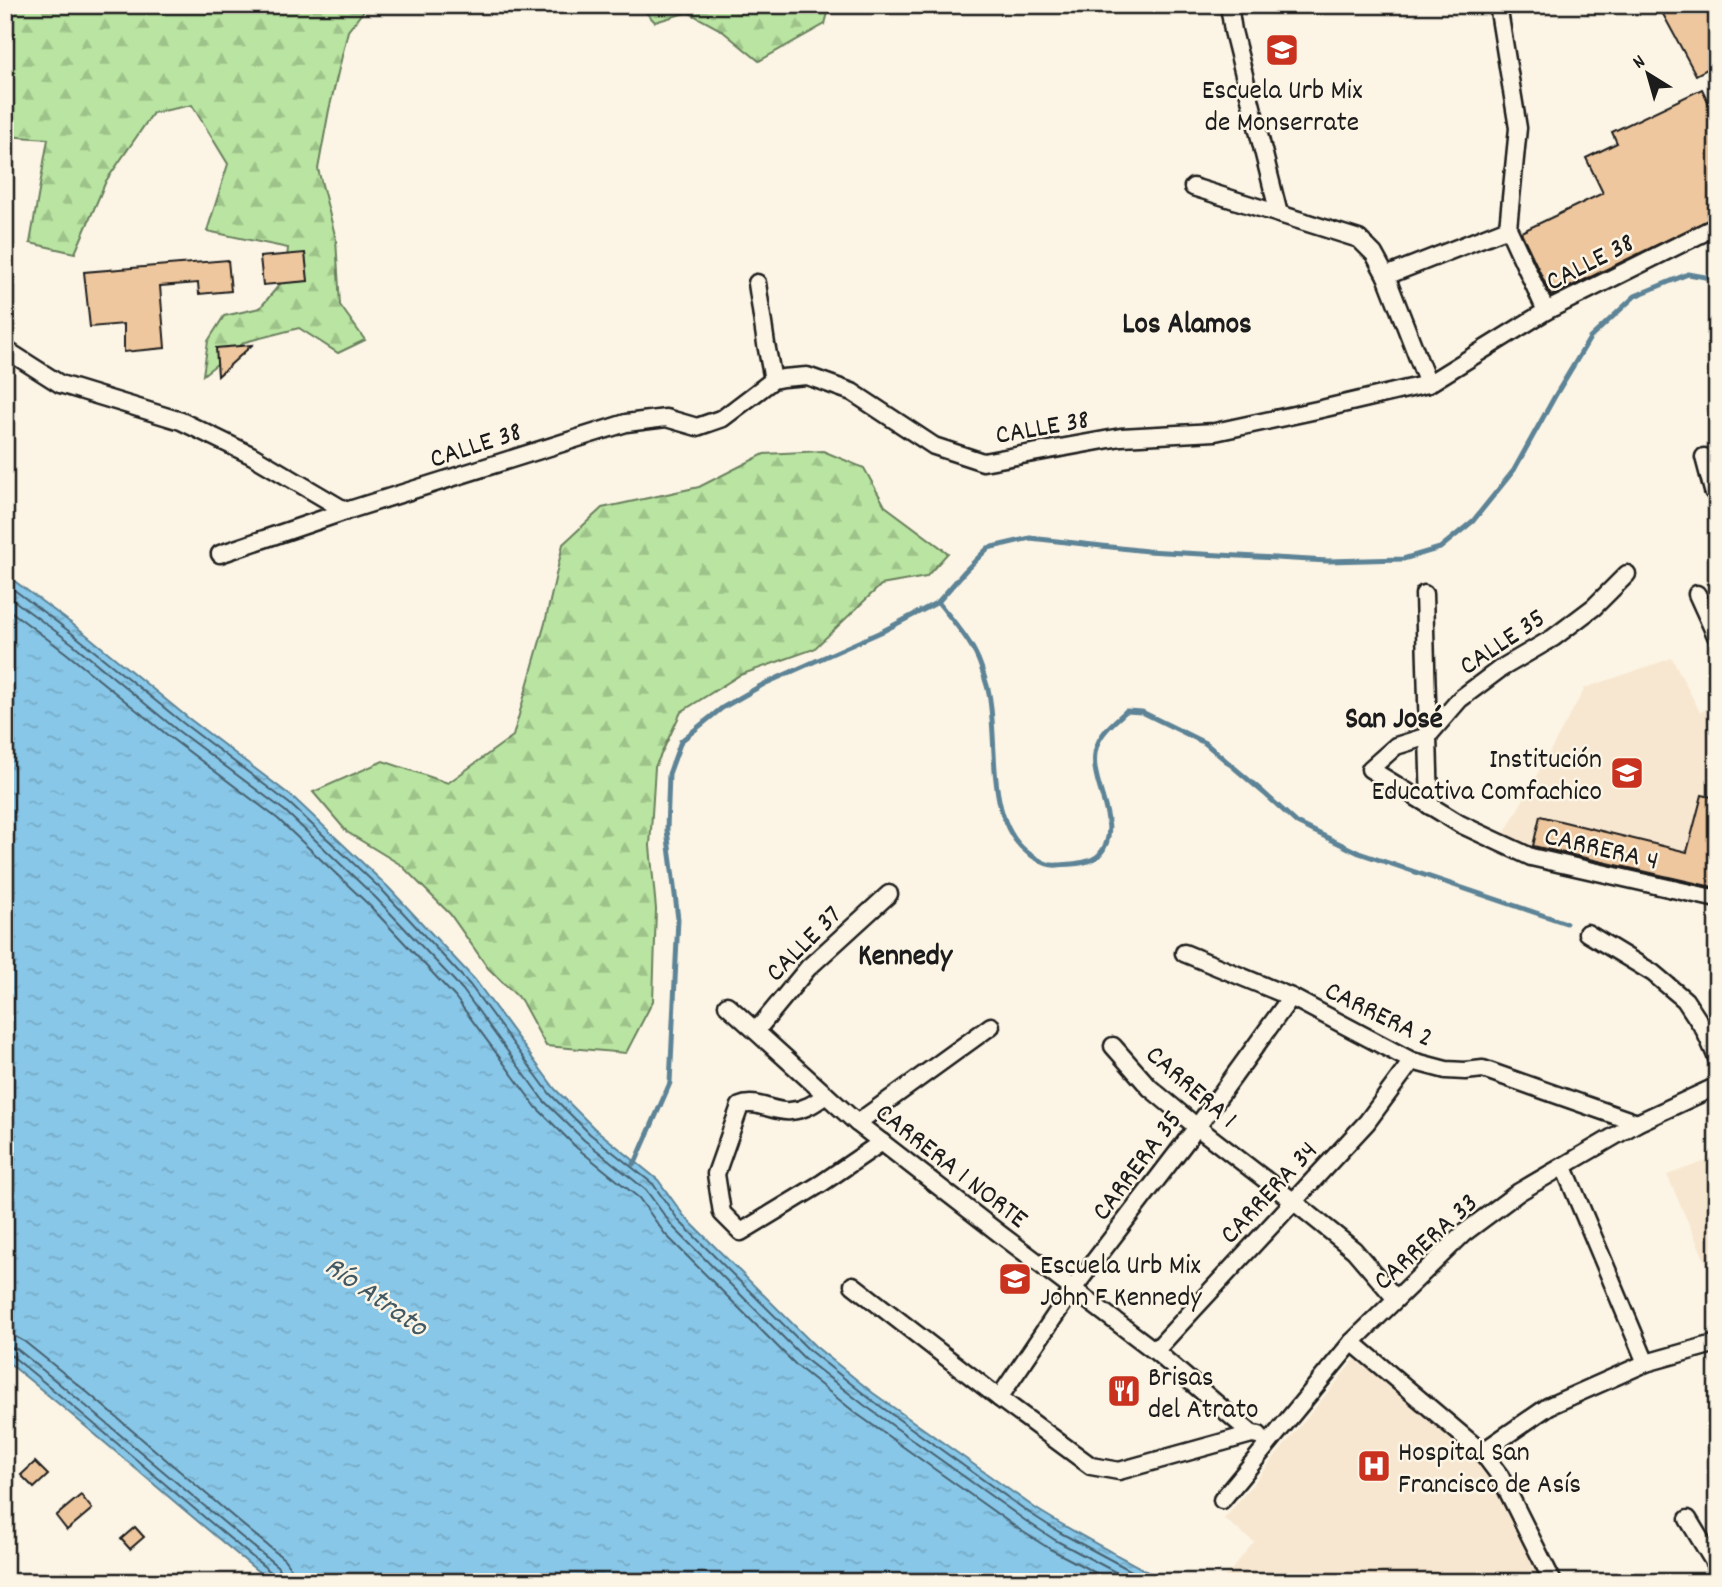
<svg xmlns="http://www.w3.org/2000/svg" width="1722" height="1587" font-family="Dekko,sans-serif">
  <style>
    .built { fill: #f8e7d0 }
    .forest { fill: url(#forest-firs); stroke: #6a805e; stroke-width: 2 }
    .water { fill: url(#water-ripples); stroke: #5d8396; stroke-width: 2 }
    .lines { fill: none; stroke-linecap: round; stroke-linejoin: round }
    .shore { stroke: #47606e; stroke-width: 2 }
    .stream { stroke: #5d8396; stroke-width: 5 }
    .building { fill: #eec79e; stroke: #1c1c1c; stroke-width: 2 }
    .minor-casing { stroke: #1c1c1c; stroke-width: 21 }
    .minor { stroke: #fcf5e5; stroke-width: 16 }
    .labels { text-anchor: middle; stroke-width: 5; stroke-linejoin: round; paint-order: stroke }
    .poi-label { font-size: 28px; fill: #1c1c1c; stroke: #fcf5e5; text-anchor: start }
    .street-label { font-size: 28px; fill: #1c1c1c; stroke: #fcf5e5 }
    .neighbourhood-label { font-size: 30px; font-weight: bold; fill: #1c1c1c; stroke: #fcf5e5 }
    .water-label { font-size: 30px; font-style: italic; fill: #425863; stroke: #fcf5e5 }
  </style>
  <defs>
    <pattern id="forest-firs" width="22" height="20" patternUnits="userSpaceOnUse" patternTransform="scale(1.75)"><rect width="22" height="20" fill="#b9e4a1"/><path d="M5 1l3.5 6h-7zM16 11l3.5 6h-7z" fill="#9ec38a"/></pattern>
    <pattern id="water-ripples" width="26" height="14" patternUnits="userSpaceOnUse" patternTransform="scale(1.75)"><rect width="26" height="14" fill="#88c7e8"/><path d="M2 4q2-2 4 0t4 0M15 11q2-2 4 0t4 0" fill="none" stroke="#75aac6"/></pattern>
  </defs>
  <rect width="100%" height="100%" fill="#fcf5e5"/>
  <filter id="ink" filterUnits="userSpaceOnUse"><feTurbulence type="fractalNoise" baseFrequency=".0143" numOctaves="2"/><feDisplacementMap in="SourceGraphic" scale="14" xChannelSelector="R" yChannelSelector="G"/><feConvolveMatrix kernelMatrix="1 2 1 2 8 2 1 2 1" color-interpolation-filters="sRGB"/></filter>
  <g filter="url(#ink)">
    <g class="built">
      <path d="M1672 658 1700 712 1717 705V894L1530 850 1504 834 1585 688Z"/>
      <path d="M1717 1157V1288L1667 1175Z"/>
      <path d="M1355 1359 1467 1449 1495 1482 1544 1582H1221L1254 1542 1224 1519Z"/>
    </g>
    <g class="forest">
      <path d="M5 5H368L348 31 329 110 318 169 336 239 340 305 365 340 338 353 299 328 245 342 203 375 208 341 224 316 260 308 285 278 288 248 207 231 228 164 192 105 153 113 106 181 75 253 30 243 48 139 5 136Z"/>
      <path d="M639 5H830L825 24 759 61 721 30 688 12 655 22Z"/>
      <path d="M823 451 864 468 885 506 948 553 926 577 881 585 814 649 740 675 681 712 655 767 650 846 656 909 653 1001 626 1053 546 1046 521 1000 488 968 450 914 401 865 347 832 313 792 383 761 448 783 513 736 545 623 563 544 602 508 699 487 764 454Z"/>
    </g>
    <path class="water" d="M5 574 83 632 187 717 295 799 388 887 475 980 555 1089 594 1128 658 1180 684 1216 815 1346 873 1393 1035 1508C1077 1535 1122 1557 1166 1582H271C181 1509 95 1432 5 1360Z"/>
    <g class="lines">
      <g class="shore">
        <path d="M5 583 78 638 183 723 290 804 383 891 470 985 550 1094 590 1134 653 1184 679 1221 810 1351 869 1398 1031 1514 1059 1532 1152 1582"/>
        <path d="M5 594 73 644 177 730 285 811 376 898 463 990 543 1100 584 1140 646 1190 673 1227 804 1358 864 1405 1026 1521 1055 1540 1134 1582"/>
        <path d="M5 607 66 653 171 738 278 819 369 905 455 997 536 1107 577 1148 639 1198 665 1234 797 1366 857 1414 1020 1530 1050 1549 1113 1582"/>
        <path d="M5 1335 16 1337 25 1342 87 1392 238 1521 284 1559 292 1570 294 1582"/>
        <path d="M5 1346 17 1349C105 1420 189 1495 277 1566L282 1574 283 1582"/>
        <path d="M5 1355 12 1356C100 1427 184 1502 272 1573L274 1582"/>
      </g>
      <g class="stream">
        <path d="M938 602C952 620 969 638 978 659 982 668 985 679 988 689 1000 740 982 826 1034 857 1043 862 1048 866 1058 865 1070 864 1090 864 1099 855 1128 823 1082 778 1098 743 1103 730 1117 720 1126 711L1142 712 1205 743 1264 793 1297 823 1359 853 1566 923"/>
        <path d="M633 1164 636 1161 670 1083 678 919 667 830 669 774 681 741 722 708 764 684 883 631 938 602 965 571 988 548 1030 538 1147 551 1328 561 1403 559 1440 548 1473 521 1514 470 1555 396 1590 338 1635 296 1688 274 1717 279"/>
      </g>
    </g>
    <g class="building">
      <path d="M1658 5H1717V64L1696 75Z"/>
      <path d="M1702 89 1717 120V216L1551 296 1521 232 1603 193 1586 158 1617 143 1612 132Z"/>
      <path d="M305 253 308 281 263 285 260 257Z"/>
      <path d="M228 260 231 291 199 294 198 283 160 286 165 348 124 352V324L90 327 84 272Z"/>
      <path d="M252 345 218 376 216 348Z"/>
      <path d="M1702 795 1717 798V888L1533 846 1540 816 1687 852Z"/>
      <path d="M35 1462 48 1475 34 1488 21 1475Z"/>
      <path d="M81 1495 92 1509 67 1530 56 1516Z"/>
      <path d="M135 1527 144 1537 130 1549 121 1539Z"/>
    </g>
    <g class="lines">
      <defs>
        <g id="minor">
          <path d="M1229 5 1233 31 1279 214"/>
          <path d="M1498 5 1518 128 1508 228 1546 311"/>
          <path d="M1193 187 1359 239 1374 254 1386 276"/>
          <path d="M757 283 766 344 773 380"/>
          <path d="M5 349 60 384 181 421 251 455 346 511"/>
          <path d="M1428 384 1386 276 1508 228"/>
          <path d="M1704 457 1713 491 1717 494"/>
          <path d="M220 554 346 511 626 423 666 418 697 427 723 418 773 380 783 378 807 376 852 392 934 446 983 462 1121 437 1215 432 1317 410 1428 384 1546 311 1717 226"/>
          <path d="M1627 574 1594 607 1553 638 1500 669 1460 699 1428 736 1396 746 1370 769 1460 824 1531 857 1717 899"/>
          <path d="M1424 594 1430 806"/>
          <path d="M1697 594 1717 638"/>
          <path d="M1587 933 1653 973 1685 1000 1704 1029 1717 1058"/>
          <path d="M1184 953 1291 997 1412 1061 1446 1070 1465 1071 1483 1069 1637 1123"/>
          <path d="M727 1005 857 1123 1000 1234 1155 1351 1252 1434"/>
          <path d="M756 1031 808 968 889 894"/>
          <path d="M1113 1046 1150 1088 1197 1127 1293 1201 1354 1250 1396 1299"/>
          <path d="M826 1095C815 1103 805 1110 790 1111 774 1113 756 1099 740 1106L716 1174 722 1213 741 1232 822 1183 882 1142"/>
          <path d="M857 1123 991 1026"/>
          <path d="M1564 1167 1646 1363"/>
          <path d="M853 1285 999 1398 1091 1466 1119 1471 1252 1434 1259 1435"/>
          <path d="M1352 1342 1482 1452 1500 1476 1553 1582"/>
          <path d="M1155 1351 1367 1122 1412 1061"/>
          <path d="M999 1398 1073 1289 1197 1127 1291 997"/>
          <path d="M1482 1452 1549 1406 1646 1363 1717 1343"/>
          <path d="M1222 1500 1352 1342 1464 1233 1519 1192 1637 1123 1717 1086"/>
          <path d="M1688 1519 1717 1567"/>
        </g>
      </defs>
      <use href="#minor" class="minor-casing"/>
      <use href="#minor" class="minor"/>
    </g>
  </g>
  <defs>
    <symbol id="school-square" viewBox="-11 -11 22 22"><rect x="-9" y="-9" width="18" height="18" rx="4" fill="#c8321e" stroke="#fcf5e5"/><path d="M0-5L7-2L0 1L-7-2ZM-4 1L0 2.5L4 1V4Q0 6-4 4Z" fill="#fff"/></symbol>
    <symbol id="restaurant-square" viewBox="-11 -11 22 22"><rect x="-9" y="-9" width="18" height="18" rx="4" fill="#c8321e" stroke="#fcf5e5"/><path d="M-5-6h1v4h1v-4h1v4h1v-4h1v5L-1.5 .5V6h-2V.5L-5-1ZM5-6V6H3V1.5H1.5Q1.5-4 5-6Z" fill="#fff"/></symbol>
    <symbol id="hospital-square" viewBox="-11 -11 22 22"><rect x="-9" y="-9" width="18" height="18" rx="4" fill="#c8321e" stroke="#fcf5e5"/><path d="M-5-5h3v3.5h4V-5h3V5h-3V1.5h-4V5h-3Z" fill="#fff"/></symbol>
  </defs>
  <g fill-rule="evenodd">
    <use href="#school-square" x="1263" y="31" width="38" height="38"/>
    <use href="#school-square" x="1608" y="754" width="38" height="38"/>
    <use href="#school-square" x="996" y="1260" width="38" height="38"/>
    <use href="#restaurant-square" x="1105" y="1372" width="38" height="38"/>
    <use href="#hospital-square" x="1355" y="1447" width="38" height="38"/>
  </g>
  <g class="labels">
    <g class="poi-label">
      <text x="1282" y="98" text-anchor="middle">Escuela Urb Mix<tspan x="1282" dy="32">de Monserrate</tspan></text>
      <text x="1602" y="767" text-anchor="end">Institución<tspan x="1602" dy="32">Educativa Comfachico</tspan></text>
      <text x="1040" y="1273">Escuela Urb Mix<tspan x="1040" dy="32">John F Kennedy</tspan></text>
      <text x="1148" y="1385">Brisas<tspan x="1148" dy="32">del Atrato</tspan></text>
      <text x="1398" y="1460">Hospital San<tspan x="1398" dy="32">Francisco de Asís</tspan></text>
    </g>
    <g class="street-label">
      <text transform="translate(1589 260) rotate(-27)" y="10">CALLE 38</text>
      <text transform="translate(1042 425) rotate(-10)" y="10">CALLE 38</text>
      <text transform="translate(475 443) rotate(-18)" y="10">CALLE 38</text>
      <text transform="translate(1501 640) rotate(-34)" y="10">CALLE 35</text>
      <text transform="translate(1602 846) rotate(13)" y="10">CARRERA 4</text>
      <text transform="translate(802 942) rotate(-45)" y="10">CALLE 37</text>
      <text transform="translate(1380 1012) rotate(26)" y="10">CARRERA 2</text>
      <text transform="translate(1193 1085) rotate(41)" y="10">CARRERA 1</text>
      <text transform="translate(953 1164) rotate(38)" y="10">CARRERA 1 NORTE</text>
      <text transform="translate(1135 1164) rotate(-53)" y="10">CARRERA 35</text>
      <text transform="translate(1267 1191) rotate(-47)" y="10">CARRERA 34</text>
      <text transform="translate(1424 1240) rotate(-42)" y="10">CARRERA 33</text>
    </g>
    <g class="neighbourhood-label">
      <text x="1187" y="332">Los Alamos</text>
      <text x="1394" y="727">San José</text>
      <text x="905" y="964">Kennedy</text>
    </g>
    <g class="water-label">
      <text transform="translate(377 1295) rotate(35)" y="10">Río Atrato</text>
    </g>
  </g>
  <rect width="1722" height="1587" fill="none" stroke="#fcf5e5" stroke-width="28"/>
  <rect x="14" y="14" width="1694" height="1559" fill="none" stroke="#1c1c1c" stroke-width="2.5" filter="url(#ink)"/>
  <g transform="translate(1648 74) rotate(323)" stroke="#fcf5e5" stroke-width="5" paint-order="stroke">
  <path d="M0-5L12 26L0 18L-12 26Z" fill="#1c1c1c"/>
  <text y="-10" font-size="19" font-weight="bold" text-anchor="middle" fill="#1c1c1c">N</text>
  </g>
</svg>
